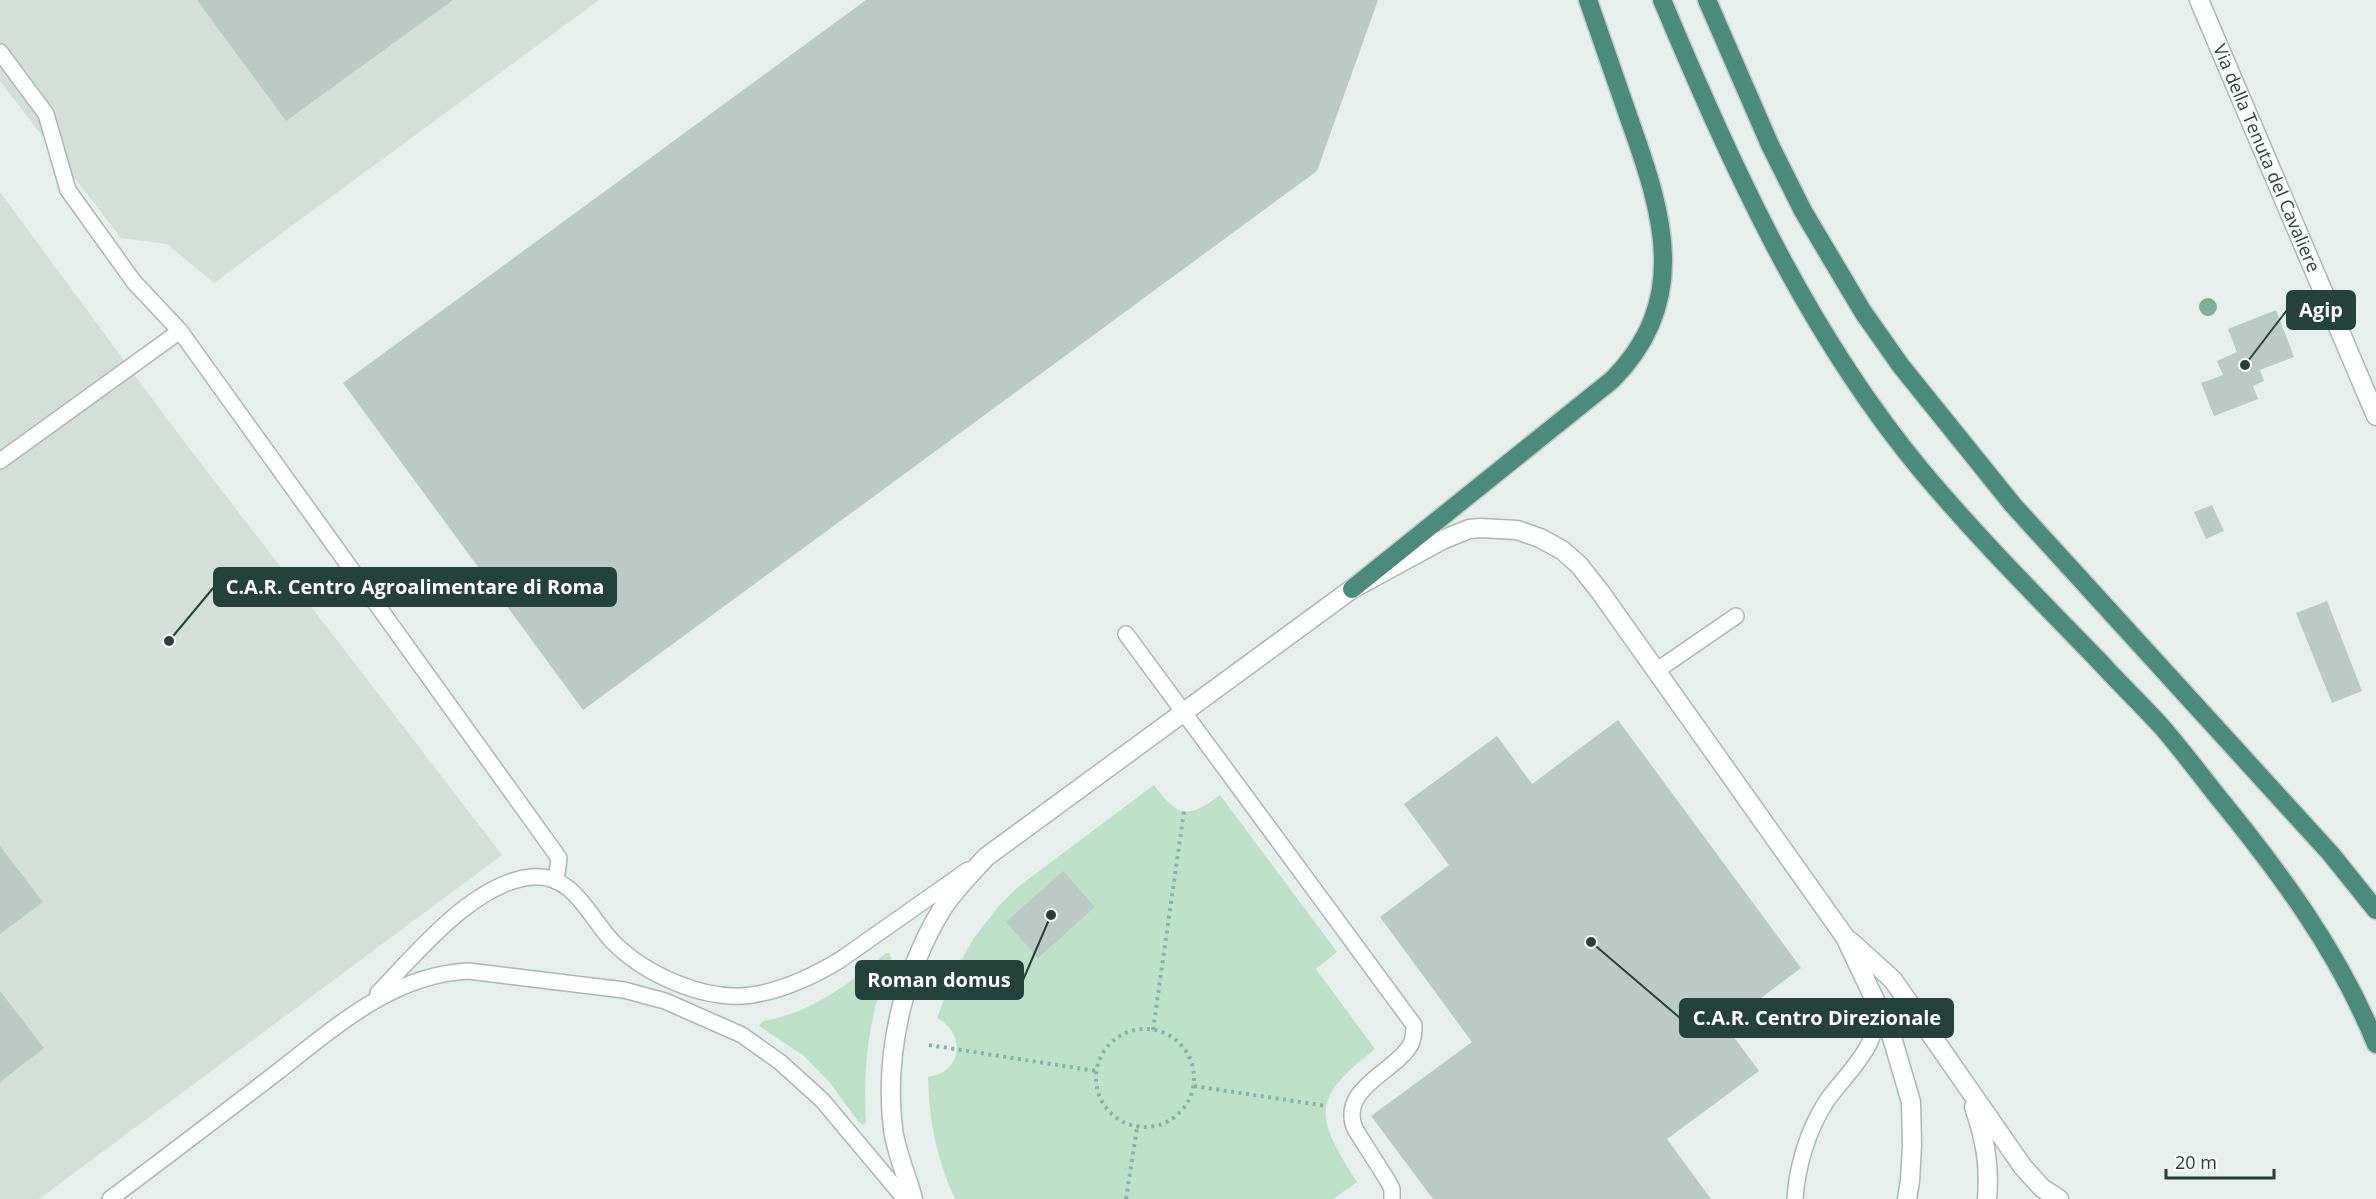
<svg xmlns="http://www.w3.org/2000/svg" width="2376" height="1199" font-family="'Open Sans',sans-serif">
  <style>
    .built { fill: #d4dfda }
    .green { fill: #bfe0c8 }
    .building { fill: #bbcac4 }
    .lines { fill: none; stroke-linecap: round; stroke-linejoin: round }
    .service-casing { stroke: #a8b8b2; stroke-width: 18 }
    .minor-casing { stroke: #a8b8b2; stroke-width: 21 }
    .tertiary-casing { stroke: #a8b8b2; stroke-width: 21 }
    .trunk-casing { stroke: #c2cac8; stroke-width: 21 }
    .path { stroke: #86b3a5; stroke-width: 4; stroke-dasharray: 3 4.5; stroke-linecap: butt }
    .service { stroke: #fff; stroke-width: 15 }
    .minor { stroke: #fff; stroke-width: 18 }
    .tertiary { stroke: #fff; stroke-width: 18 }
    .trunk { stroke: #4c8a7c; stroke-width: 18 }
    .tree { fill: #80af93 }
    .labels { text-anchor: middle; stroke-width: 5; stroke-linejoin: round; paint-order: stroke }
    .street-label { font-size: 18px; fill: #24423a; stroke: #f7fbf9 }
    .leader { fill: none; stroke: #24423a; stroke-width: 2 }
    .callout-dot { fill: #24423a; stroke: #f7fbf9; stroke-width: 2 }
    .callout { fill: #24423a; stroke: #24423a; stroke-width: 2 }
    .callout-label { font-size: 20px; text-anchor: middle; font-weight: bold; fill: #fff }
  </style>
  <rect width="100%" height="100%" fill="#e6efeb"/>
  <g class="built">
    <path d="M0 0H599L214 283 167 244 121 238 0 81Z"/>
    <path d="M0 192 173 427 502 855 39 1199H0Z"/>
  </g>
  <g class="green">
    <path d="M1154 785C1178 818 1188 819 1220 795L1337 952 1316 969 1375 1049C1311 1099 1314 1115 1357 1182L1333 1199H955C937 1159 929 1121 928 1077 963 1073 966 1033 937 1018L954 973 974 938 998 907 1018 887Z"/>
    <path d="M886 953H889L891 958C869 1014 863 1062 866 1122L863 1125 858 1121 830 1083 804 1056 759 1026 763 1021C809 1014 851 983 886 953Z"/>
  </g>
  <g class="building">
    <path d="M197 0H453L286 121Z"/>
    <path d="M866 0H1378L1317 171 583 710 343 383Z"/>
    <path d="M2276 310 2294 357 2260 370 2264 381 2253 386 2258 399 2214 416 2201 383 2223 375 2217 361 2237 352 2228 329Z"/>
    <path d="M2212 505 2224 531 2206 539 2194 512Z"/>
    <path d="M2327 601 2362 691 2332 703 2296 613Z"/>
    <path d="M1618 720 1801 968 1725 1025 1759 1071 1667 1139 1711 1199H1433L1371 1116 1472 1042 1380 917 1449 865 1404 804 1497 736 1532 784Z"/>
    <path d="M0 846 43 902 0 934Z"/>
    <path d="M1063 871 1095 907 1038 958 1006 922Z"/>
    <path d="M0 991 44 1048 0 1082Z"/>
  </g>
  <g class="lines">
    <defs>
      <g id="service">
        <path d="M0 52 46 114 68 190 134 282 180 331 0 461"/>
        <path d="M180 331 559 858 556 881"/>
        <path d="M1126 634 1414 1025C1414 1031 1414 1038 1411 1044 1396 1072 1338 1088 1355 1129L1388 1181 1392 1189V1199"/>
        <path d="M1656 671 1736 616"/>
        <path d="M378 993C416 954 473 883 531 877 573 873 588 915 612 941 644 974 705 1002 752 995 784 990 812 977 840 960L968 870"/>
        <path d="M110 1199C161 1161 212 1122 263 1083 326 1036 386 975 468 971L624 990 665 1001 742 1035 780 1062 822 1100 905 1199"/>
        <path d="M1795 1199C1797 1166 1808 1130 1826 1102 1846 1072 1886 1043 1873 1001"/>
      </g>
      <g id="minor">
        <path d="M1850 941 1893 980 2023 1167 2042 1188 2059 1199"/>
        <path d="M1974 1107C1985 1138 1990 1166 1987 1199"/>
        <path d="M913 1199C907 1176 896 1152 893 1129 884 1055 903 973 942 909 954 890 971 874 986 857L1352 589 1442 540 1469 529 1480 528 1517 530 1540 538 1562 550 1579 565 1601 593 1845 937 1891 1034 1911 1102 1912 1145 1910 1181 1907 1199"/>
      </g>
      <g id="tertiary">
        <path id="s1" d="M2199 0 2376 416"/>
      </g>
      <g id="trunk">
        <path d="M1662 0C1732 166 1805 330 1921 470 1977 537 2039 599 2100 662 2120 684 2142 705 2162 727 2180 748 2197 770 2214 792 2278 870 2338 950 2376 1044"/>
        <path d="M1707 0 1770 145 1803 211 1863 312 1901 366 2013 505 2331 854 2376 910"/>
        <path d="M1352 589 1612 380C1691 301 1663 214 1630 121 1616 81 1602 40 1588 0"/>
      </g>
    </defs>
    <use href="#service" class="service-casing"/>
    <use href="#minor" class="minor-casing"/>
    <use href="#tertiary" class="tertiary-casing"/>
    <use href="#trunk" class="trunk-casing"/>
    <g class="path">
      <circle cx="1145" cy="1078" r="49"/>
      <path d="M1153 1030 1184 811"/>
      <path d="M929 1045 1096 1071"/>
      <path d="M1194 1086 1327 1106"/>
      <path d="M1126 1199 1137 1128"/>
    </g>
    <use href="#service" class="service"/>
    <use href="#minor" class="minor"/>
    <use href="#tertiary" class="tertiary"/>
    <use href="#trunk" class="trunk"/>
  </g>
  <circle class="tree" cx="2208" cy="307" r="9"/>
  <g class="labels">
    <g class="street-label">
      <text dy="6" stroke="none"><textPath href="#s1" startOffset="172">Via della Tenuta del Cavaliere</textPath></text>
    </g>
  </g>
  <path class="leader" d="M2245 365L2287 310M169 641L214 587M1051 915L1023 980M1591 942L1680 1018"/>
  <g class="callout-dot">
    <circle cx="2245" cy="365" r="6"/>
    <circle cx="169" cy="641" r="6"/>
    <circle cx="1051" cy="915" r="6"/>
    <circle cx="1591" cy="942" r="6"/>
  </g>
  <g class="callout">
    <rect x="2287" y="291" width="68" height="38" rx="6"/>
    <rect x="214" y="568" width="402" height="38" rx="6"/>
    <rect x="856" y="961" width="167" height="38" rx="6"/>
    <rect x="1680" y="999" width="273" height="38" rx="6"/>
  </g>
  <g class="callout-label">
    <text x="2321" y="317">Agip</text>
    <text x="415" y="594">C.A.R. Centro Agroalimentare di Roma</text>
    <text x="939" y="987">Roman domus</text>
    <text x="1817" y="1025">C.A.R. Centro Direzionale</text>
  </g>
  <path d="M2166 1169v9h108v-9" fill="none" stroke="#24423a" stroke-width="3"/>
  <text x="2175" y="1169" font-size="18" fill="#24423a" stroke="#f7fbf9" stroke-width="4.5" paint-order="stroke">20 m</text>
</svg>
